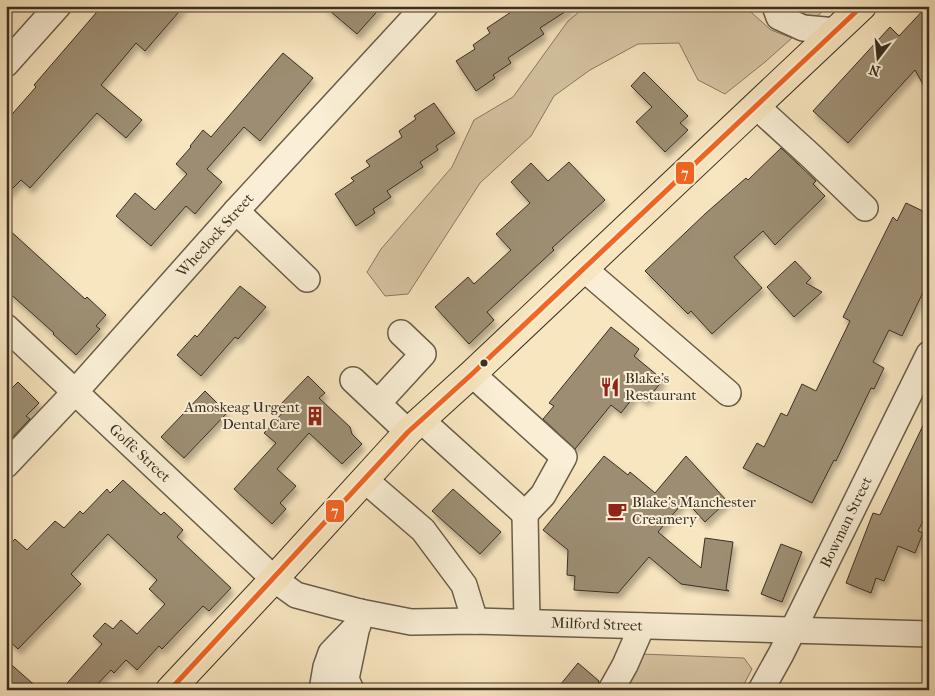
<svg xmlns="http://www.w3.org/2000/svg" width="935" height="696" font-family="'IM FELL French Canon',serif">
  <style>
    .green { fill: #d8c7a5; stroke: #8a7b62 }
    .building { fill: #9d8e73; stroke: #3b2f20; filter: url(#shadow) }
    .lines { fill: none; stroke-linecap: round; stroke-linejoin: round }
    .minor-casing { stroke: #6a5d48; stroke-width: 28 }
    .major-casing { stroke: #3b2f20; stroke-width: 30 }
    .minor { stroke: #faefd6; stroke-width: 25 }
    .major { stroke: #f8e6c0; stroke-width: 28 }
    .bus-1-casing { stroke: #faefd6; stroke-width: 9 }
    .bus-1 { stroke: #f26522; stroke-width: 5 }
    .bus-dot { fill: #3b2f20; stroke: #faefd6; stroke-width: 2 }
    .labels { text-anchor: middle; stroke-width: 4; stroke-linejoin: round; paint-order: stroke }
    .street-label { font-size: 15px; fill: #3b2f20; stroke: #faefd6 }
    .poi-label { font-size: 15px; fill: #3b2f20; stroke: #faefd6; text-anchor: start }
    .line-badge { stroke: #faefd6; stroke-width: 2 }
    .badge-label { font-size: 14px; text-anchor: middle; font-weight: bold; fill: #fff }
  </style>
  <defs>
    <filter id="shadow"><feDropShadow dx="3" dy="5.5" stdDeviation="2.5" flood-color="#0004"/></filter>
  </defs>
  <rect width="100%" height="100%" fill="#f8e6c0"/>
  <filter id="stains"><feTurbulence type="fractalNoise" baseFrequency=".004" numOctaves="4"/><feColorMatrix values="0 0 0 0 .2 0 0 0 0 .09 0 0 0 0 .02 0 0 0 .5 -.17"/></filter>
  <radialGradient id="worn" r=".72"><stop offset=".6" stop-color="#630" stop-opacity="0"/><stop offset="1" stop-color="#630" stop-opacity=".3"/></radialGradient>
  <g class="green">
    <path d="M586 6H744L771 30 792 38 765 62 725 94 698 80 679 43 638 44 590 70 554 96 531 136 480 183 408 294 385 296 367 272 381 249 452 167 474 120 513 97 568 21Z"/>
    <path d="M788 6H829L816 17 804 15Z"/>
    <path d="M641 654 744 658 752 669 741 690H620Z"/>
  </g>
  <g class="building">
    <path d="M102 6H184L145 51 136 43 101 85 142 120 126 138 97 113 30 188 21 180 6 195V121L36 87 34 85Z"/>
    <path d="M324 6H382L357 34Z"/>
    <path d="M520 6H574L540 28 544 34 508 58 511 63 493 75 495 78 476 91 456 61 475 49 473 45 490 33 487 28Z"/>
    <path d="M927 6H929V95L915 70 848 143 813 111 890 27 899 36Z"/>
    <path d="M283 53 313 78 260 141 244 127 207 169 222 182 195 214 186 206 151 246 116 216 135 193 155 210 187 174 176 164 191 147 190 146 203 130 211 137Z"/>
    <path d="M644 72 688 116 680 123 688 130 665 152 636 122 652 107 631 86Z"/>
    <path d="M434 103 455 133 436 146 438 150 420 162 423 167 387 191 391 197 373 209 375 213 356 226 335 194 354 181 351 178 370 166 366 161 402 137 399 131 416 119 414 116Z"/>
    <path d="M781 148 816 181 813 184 825 196 775 245 763 231 734 257 762 288 712 334 691 311 688 314 645 271 706 213 746 178 748 180Z"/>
    <path d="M569 162 605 200 552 248 554 250 487 312 494 320 469 344 435 307 468 277 474 284 511 250 496 234 530 203 511 182 531 163 548 181Z"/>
    <path d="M906 203 929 214V280L902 336 889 330 873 362 884 368 874 389 871 388 836 461 834 460 812 503 743 468 757 443 764 447 781 413 787 416 802 384 816 391 850 321 843 317 893 217 897 221Z"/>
    <path d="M6 227 85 299 87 297 106 315 96 326 100 329 76 355 53 334 54 333 6 290Z"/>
    <path d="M795 261 811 278 806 283 822 292 794 317 767 287Z"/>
    <path d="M240 286 266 307 238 339 235 337 201 376 177 355 195 335 197 337Z"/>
    <path d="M611 327 639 349 634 356 663 380 646 401 636 394 621 413 611 405 575 449 543 419 554 406 549 403Z"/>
    <path d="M308 376 325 393 319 398 350 427 352 434 362 444 342 464 309 433 277 469 296 486 280 503 286 509 272 524 234 489 276 443 264 433 285 410 280 405Z"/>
    <path d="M18 382 39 403 26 416 30 419 6 444V394Z"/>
    <path d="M205 391 227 413 184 458 161 437Z"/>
    <path d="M929 413V509L918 531 923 533 915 553 898 546 884 581 876 578 871 593 846 583 873 513 880 515Z"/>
    <path d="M604 456 628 475 630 472 655 493 686 456 727 501 705 522 685 500 658 532 701 568 705 538 733 542 726 589 729 591 681 584 649 557 618 593 574 590 575 576 567 575 568 550 543 530Z"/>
    <path d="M123 480 161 515 164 512 183 530 177 537 231 588 209 611 203 606 162 649 159 646 137 670 126 660 114 673 111 670 92 690H61L102 644 93 636 105 623 113 629 121 620 137 634 165 604 149 589 157 580 108 534 71 574 81 584 18 649 6 638V548L15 539 27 550 55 521 64 528 80 511 83 514 107 489 110 493Z"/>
    <path d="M453 489 501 532 480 554 432 511Z"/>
    <path d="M781 544 802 552 782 602 761 594Z"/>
    <path d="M6 660 40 690H6Z"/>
    <path d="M578 663 599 681 597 690H556Z"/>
  </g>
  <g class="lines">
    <defs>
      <g id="minor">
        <path d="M775 6 779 17 803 28 836 31"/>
        <path d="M6 64 58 6"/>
        <path d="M756 106 812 157 865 208"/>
        <path d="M236 211 307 279"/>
        <path d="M583 268 728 393"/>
        <path d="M6 327 274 579 296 595 360 612 411 622 475 621 929 634"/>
        <path d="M353 380 408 432"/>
        <path d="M378 403 423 354 401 333"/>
        <path d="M421 420 525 514 543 495 564 457 472 374"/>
        <path d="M6 465 75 392 236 211 425 6"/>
        <path d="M365 480 423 530 464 585 475 621"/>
        <path d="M525 514 527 622"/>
        <path d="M322 690 326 667 331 653 358 625"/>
        <path d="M351 690 346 679 360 612"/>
        <path d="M611 690 625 665 642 626"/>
        <path d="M761 690 781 654 929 354"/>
      </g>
      <path id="major" d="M170 690 274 579 408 432 472 374 862 6"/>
    </defs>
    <use href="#minor" class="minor-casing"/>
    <use href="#major" class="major-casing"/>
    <use href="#minor" class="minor"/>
    <use href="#major" class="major"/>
    <defs>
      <path id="bus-1" d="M170 690 408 432 472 374 862 6"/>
    </defs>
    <use href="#bus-1" class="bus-1-casing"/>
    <use href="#bus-1" class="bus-1"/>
  </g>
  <defs>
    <symbol id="restaurant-bare" viewBox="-9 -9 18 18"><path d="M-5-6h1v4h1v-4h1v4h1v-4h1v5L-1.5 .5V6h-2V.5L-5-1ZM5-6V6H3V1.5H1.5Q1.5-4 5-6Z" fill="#8f2418" stroke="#faefd6" stroke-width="2.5" paint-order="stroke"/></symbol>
    <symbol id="building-bare" viewBox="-9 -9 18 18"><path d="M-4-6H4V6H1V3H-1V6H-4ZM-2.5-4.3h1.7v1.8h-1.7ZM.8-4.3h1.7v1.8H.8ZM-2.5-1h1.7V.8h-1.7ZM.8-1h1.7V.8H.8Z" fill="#8f2418" stroke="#faefd6" stroke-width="2.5" paint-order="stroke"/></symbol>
    <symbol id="cafe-bare" viewBox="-9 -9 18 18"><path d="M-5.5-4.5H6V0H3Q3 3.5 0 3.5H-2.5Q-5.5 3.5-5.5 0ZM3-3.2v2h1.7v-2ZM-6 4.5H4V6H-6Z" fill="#8f2418" stroke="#faefd6" stroke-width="2.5" paint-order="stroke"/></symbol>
  </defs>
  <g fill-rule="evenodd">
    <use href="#restaurant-bare" x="596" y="373" width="28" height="28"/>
    <use href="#building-bare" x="301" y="402" width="28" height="28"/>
    <use href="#cafe-bare" x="603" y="497" width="28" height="28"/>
  </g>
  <circle class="bus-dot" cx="484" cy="363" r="4.5"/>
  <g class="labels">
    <g class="street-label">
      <text transform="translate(215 235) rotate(-48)" y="5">Wheelock Street</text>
      <text transform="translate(140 453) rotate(43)" y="5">Goffe Street</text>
      <text transform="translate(846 522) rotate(-64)" y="5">Bowman Street</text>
      <text transform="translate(597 624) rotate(2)" y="5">Milford Street</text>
    </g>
    <g class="poi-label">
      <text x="625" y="383">Blake's<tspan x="625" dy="17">Restaurant</tspan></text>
      <text x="300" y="412" text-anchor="end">Amoskeag Urgent<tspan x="300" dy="17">Dental Care</tspan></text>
      <text x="632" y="507">Blake's Manchester<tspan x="632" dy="17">Creamery</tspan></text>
    </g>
  </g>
  <g class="line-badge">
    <rect x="675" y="161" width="20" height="24" rx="5" fill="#f26522"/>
    <rect x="325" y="499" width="20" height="24" rx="5" fill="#f26522"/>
  </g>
  <g class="badge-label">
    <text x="685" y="178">7</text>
    <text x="335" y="516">7</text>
  </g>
  <rect width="935" height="696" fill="none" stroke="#f8e6c0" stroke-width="25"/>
  <rect x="8" y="8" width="920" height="681" fill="none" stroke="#3b2f20" stroke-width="2.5"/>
  <rect x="12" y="12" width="910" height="671" fill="none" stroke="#3b2f20"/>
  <g transform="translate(878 58) rotate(196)" stroke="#faefd6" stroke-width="4" paint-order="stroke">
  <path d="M0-4L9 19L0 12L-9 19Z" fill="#3b2f20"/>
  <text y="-8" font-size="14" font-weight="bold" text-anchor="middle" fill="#3b2f20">N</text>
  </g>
  <rect width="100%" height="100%" filter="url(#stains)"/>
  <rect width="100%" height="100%" fill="url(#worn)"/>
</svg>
